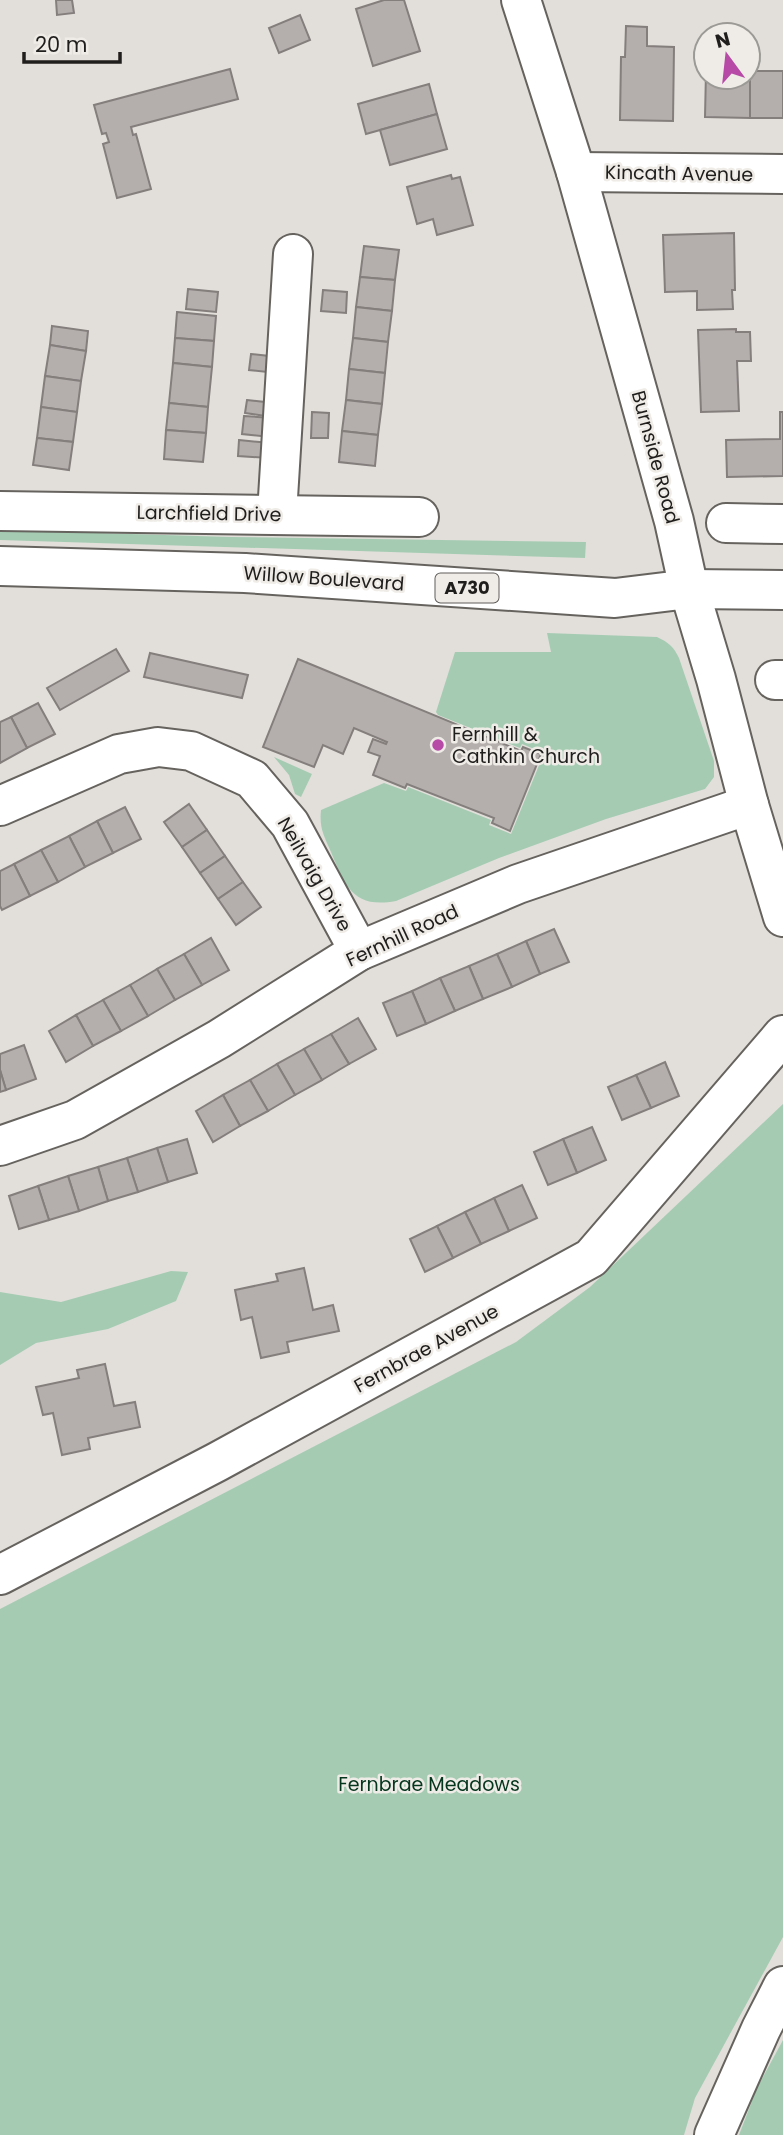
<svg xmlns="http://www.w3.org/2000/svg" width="783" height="2135" font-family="Poppins,sans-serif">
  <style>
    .green { fill: #a5ccb3 }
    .building { fill: #b4aead; stroke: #847e7d; stroke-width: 2 }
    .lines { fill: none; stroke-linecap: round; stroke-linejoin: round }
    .minor-casing { stroke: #66635f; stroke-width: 42 }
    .major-casing { stroke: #66635f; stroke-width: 42 }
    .minor { stroke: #fff; stroke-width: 38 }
    .major { stroke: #fff; stroke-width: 38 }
    .poi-dot { fill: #b749a7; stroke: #efece7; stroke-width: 2.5 }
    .labels { text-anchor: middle; stroke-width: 5; stroke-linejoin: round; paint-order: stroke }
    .shield { fill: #efece7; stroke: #5e5c5a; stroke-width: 2 }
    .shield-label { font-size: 18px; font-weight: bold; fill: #201e1d }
    .street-label { font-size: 19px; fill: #201e1d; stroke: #efece7 }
    .poi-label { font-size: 19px; fill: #201e1d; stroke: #efece7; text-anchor: start }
    .park-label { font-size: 19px; fill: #04351d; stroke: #efece7 }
  </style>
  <rect width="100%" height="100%" fill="#e2dfda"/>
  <g class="green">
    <path d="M0 530 230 537 586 542 585 558 0 540Z"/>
    <path d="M547 633 657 637C668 642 674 647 679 658L714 761V777L705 789 606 819 499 858 396 901C353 909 345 886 331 852 324 836 319 828 321 810L384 783 406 791 408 787 491 820 489 825 511 834 544 753 522 744 520 748 438 715 436 712 455 652H551Z"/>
    <path d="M274 757 312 774 301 797 295 794 289 775Z"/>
    <path d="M783 1104V1937L695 2098 684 2135H0V1609L516 1342 590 1287Z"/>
    <path d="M171 1271 188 1272 176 1301 108 1329 36 1343 0 1365V1292L61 1302Z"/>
    <path d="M783 2040V2135H739L757 2088Z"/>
  </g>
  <g class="building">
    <path d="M56 0H72L74 13 57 15Z"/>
    <path d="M384 0H404L420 51 373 66 356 9Z"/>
    <path d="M300 15 310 40 279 53 269 28Z"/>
    <path d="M626 26 647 27V46L674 47 673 121 620 120 621 57H625Z"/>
    <path d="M230 69 238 99 131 127 133 135 136 134 151 189 117 198 103 144 109 142 106 133 102 134 94 105Z"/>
    <path d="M706 71V77H748V71H750V118L705 117Z"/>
    <rect x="750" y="71" width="33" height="47"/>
    <path d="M429 84 437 114 366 134 358 104Z"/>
    <path d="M437 114 447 149 390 165 380 130Z"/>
    <path d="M451 175 452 179 460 177 473 225 437 235 433 219 417 224 407 187Z"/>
    <path d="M734 233 735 290H732L733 309 697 310V291L665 292 663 235Z"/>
    <path d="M364 246 399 250 395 280 360 277Z"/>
    <path d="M360 277 395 280 392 311 356 307Z"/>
    <path d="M188 289 218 292 216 312 186 309Z"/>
    <path d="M323 290 347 292 346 313 321 311Z"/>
    <path d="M356 307 392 311 388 342 353 338Z"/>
    <path d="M177 312 216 316 214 341 175 338Z"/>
    <path d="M52 326 88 331 86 351 50 345Z"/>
    <path d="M736 329V332H750L751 361H737L739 411 701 412 698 330Z"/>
    <path d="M175 338 214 341 212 367 173 363Z"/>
    <path d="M353 338 388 342 385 373 349 369Z"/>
    <path d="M50 345 86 351 81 381 45 376Z"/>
    <path d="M251 354 278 357 276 373 249 370Z"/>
    <path d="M173 363 212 367 208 407 169 403Z"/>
    <path d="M349 369 385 373 382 404 346 400Z"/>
    <path d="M45 376 81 381 77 412 41 407Z"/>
    <path d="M247 400 274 403 272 417 245 413Z"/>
    <path d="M346 400 382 404 378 435 342 431Z"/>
    <path d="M169 403 208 407 206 433 166 430Z"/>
    <path d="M41 407 77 412 73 442 37 438Z"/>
    <path d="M312 412 329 413 328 438H311Z"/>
    <path d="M780 412H783V476L727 477 726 440 780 439Z"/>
    <path d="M244 416 272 418 270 437 242 434Z"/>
    <path d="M166 430 206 433 203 462 164 459Z"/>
    <path d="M342 431 378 435 375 466 339 462Z"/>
    <path d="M37 438 73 442 69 470 33 465Z"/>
    <path d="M239 440 270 443 268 458 238 456Z"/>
    <path d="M116 649 129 671 60 710 47 688Z"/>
    <path d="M150 653 248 675 242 698 144 677Z"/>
    <path d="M298 659 521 751 523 747 541 754 510 831 492 823 494 818 407 784 405 788 373 775 380 756 368 752 373 739 386 744 387 742 354 728 343 754 323 745 314 767 263 747Z"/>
    <path d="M38 703 55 734 27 748 11 717Z"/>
    <path d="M11 717 27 748 0 763V722Z"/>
    <path d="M189 804 207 830 182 847 164 822Z"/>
    <path d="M125 807 141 839 113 853 97 821Z"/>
    <path d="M97 821 113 853 85 867 69 836Z"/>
    <path d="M207 830 225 856 200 873 182 847Z"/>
    <path d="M69 836 85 867 58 882 41 850Z"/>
    <path d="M41 850 58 882 30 896 14 864Z"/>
    <path d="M225 856 243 882 218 899 200 873Z"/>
    <path d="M14 864 30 896 2 910 0 906V871Z"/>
    <path d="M243 882 261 907 236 925 218 899Z"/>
    <path d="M554 929 569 962 540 974 526 941Z"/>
    <path d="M211 938 229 970 202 985 184 954Z"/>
    <path d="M526 941 540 974 512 987 497 954Z"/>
    <path d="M184 954 202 985 175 1000 157 969Z"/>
    <path d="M497 954 512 987 483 999 469 966Z"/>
    <path d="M469 966 483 999 455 1011 440 978Z"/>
    <path d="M157 969 175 1000 148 1016 130 985Z"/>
    <path d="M440 978 455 1011 426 1024 412 991Z"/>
    <path d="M130 985 148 1016 121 1031 103 1000Z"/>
    <path d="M412 991 426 1024 397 1036 383 1003Z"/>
    <path d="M103 1000 121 1031 93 1046 76 1015Z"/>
    <path d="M76 1015 93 1046 66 1062 49 1031Z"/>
    <path d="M358 1018 376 1049 349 1064 331 1034Z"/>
    <path d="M331 1034 349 1064 322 1080 304 1049Z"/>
    <path d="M24 1045 36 1079 6 1090 0 1070V1054Z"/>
    <path d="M304 1049 322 1080 295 1095 277 1064Z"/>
    <path d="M665 1062 679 1096 651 1108 636 1075Z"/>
    <path d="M277 1064 295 1095 268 1111 250 1080Z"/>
    <path d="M0 1070 6 1090 0 1092Z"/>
    <path d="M636 1075 651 1108 622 1120 608 1087Z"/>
    <path d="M250 1080 268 1111 240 1126 223 1095Z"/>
    <path d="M223 1095 240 1126 213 1142 196 1111Z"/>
    <path d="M592 1127 606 1160 577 1173 563 1139Z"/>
    <path d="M187 1139 197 1173 168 1182 157 1148Z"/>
    <path d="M563 1139 577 1173 548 1185 534 1152Z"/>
    <path d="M157 1148 168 1182 138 1192 127 1158Z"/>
    <path d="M127 1158 138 1192 108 1201 98 1167Z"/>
    <path d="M98 1167 108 1201 79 1211 68 1176Z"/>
    <path d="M68 1176 79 1211 49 1220 38 1186Z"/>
    <path d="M522 1185 537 1218 509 1231 494 1198Z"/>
    <path d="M38 1186 49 1220 19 1229 9 1196Z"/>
    <path d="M494 1198 509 1231 481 1244 465 1212Z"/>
    <path d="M465 1212 481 1244 453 1258 437 1226Z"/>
    <path d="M437 1226 453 1258 425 1272 410 1239Z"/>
    <path d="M304 1268 313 1310 333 1305 339 1331 287 1342 289 1352 261 1358 252 1317 241 1320 235 1290 278 1281 276 1274Z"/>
    <path d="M105 1364 114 1406 135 1402 140 1427 88 1438 90 1449 62 1455 53 1413 43 1415 36 1387 79 1378 77 1370Z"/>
  </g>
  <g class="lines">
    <defs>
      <g id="minor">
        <path d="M521 0 576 172 674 521 689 589 716 679 749 805 783 917"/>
        <path d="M576 172 783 174"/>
        <path d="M0 511 419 517"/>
        <path d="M277 514 293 254"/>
        <path d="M726 523 783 524"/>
        <path d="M775 680H783"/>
        <path d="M0 806 119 754 158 747 191 751 252 779 290 824 359 951"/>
        <path d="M0 1146 75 1120 219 1039 359 951 518 884 749 805"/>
        <path d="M0 1575 217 1462 591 1258 783 1035"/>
        <path d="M714 2135 761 2029 783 1986"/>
      </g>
      <path id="major" d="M0 566 245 573 615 598 689 589 783 590"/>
    </defs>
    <use href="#minor" class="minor-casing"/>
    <use href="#major" class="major-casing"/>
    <use href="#minor" class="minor"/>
    <use href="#major" class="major"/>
  </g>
  <circle class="poi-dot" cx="438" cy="745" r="7"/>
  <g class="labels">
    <rect class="shield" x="435.5" y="573.5" width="63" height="29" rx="5"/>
    <g class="shield-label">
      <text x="467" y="594">A730</text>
    </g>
    <g class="street-label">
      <text transform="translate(679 173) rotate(1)" y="7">Kincath Avenue</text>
      <text transform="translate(656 457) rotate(75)" y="7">Burnside Road</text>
      <text transform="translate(209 513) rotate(1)" y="7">Larchfield Drive</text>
      <text transform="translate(324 578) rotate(4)" y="7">Willow Boulevard</text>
      <text transform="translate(315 874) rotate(60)" y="7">Neilvaig Drive</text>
      <text transform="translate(402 935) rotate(-25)" y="7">Fernhill Road</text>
      <text transform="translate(426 1348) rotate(-29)" y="7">Fernbrae Avenue</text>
    </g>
    <g class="poi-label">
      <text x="452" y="741">Fernhill &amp;<tspan x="452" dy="22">Cathkin Church</tspan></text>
    </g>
    <g class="park-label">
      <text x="429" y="1791">Fernbrae Meadows</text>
    </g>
  </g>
  <g transform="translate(727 56) rotate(345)"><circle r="33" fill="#efece7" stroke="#9c9a96" stroke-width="2"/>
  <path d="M0-5L12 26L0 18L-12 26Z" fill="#b749a7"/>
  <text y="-10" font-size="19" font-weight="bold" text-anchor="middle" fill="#201e1d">N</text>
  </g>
  <path d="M24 52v10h96v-10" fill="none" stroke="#201e1d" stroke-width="3.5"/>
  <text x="35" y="52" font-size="21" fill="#201e1d" stroke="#efece7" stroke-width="5" paint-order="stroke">20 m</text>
</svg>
